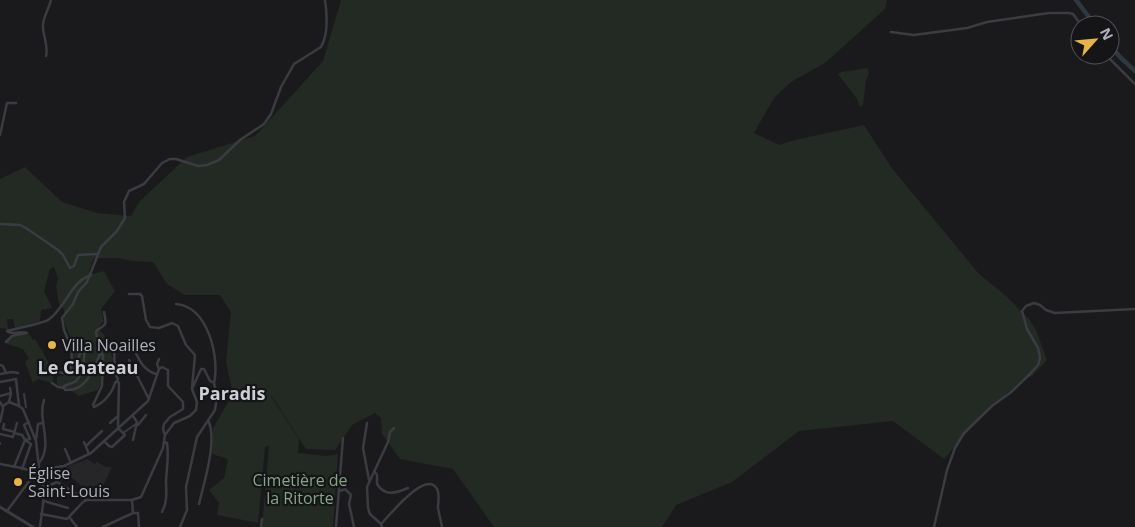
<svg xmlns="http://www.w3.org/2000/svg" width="1135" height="527" font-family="'Open Sans',sans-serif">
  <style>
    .built { fill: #262629 }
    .green { fill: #222a23 }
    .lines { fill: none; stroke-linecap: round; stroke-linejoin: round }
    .river { stroke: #30383f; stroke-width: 4.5 }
    .pedestrian { stroke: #3b3c41; stroke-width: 2 }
    .minor { stroke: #3b3c41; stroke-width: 2.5 }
    .tertiary { stroke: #3b3c41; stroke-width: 3 }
    .poi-dot { fill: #e7b546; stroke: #151517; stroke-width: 2 }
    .labels { text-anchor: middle; stroke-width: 4.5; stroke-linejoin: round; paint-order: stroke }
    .poi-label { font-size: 16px; fill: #adb1bb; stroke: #151517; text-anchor: start }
    .park-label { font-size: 16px; fill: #86a488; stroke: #151517 }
    .neighbourhood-label { font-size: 18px; font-weight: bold; fill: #ced0d7; stroke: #151517 }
  </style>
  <rect width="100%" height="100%" fill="#1a1a1c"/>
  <path class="built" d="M87 459 95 464 97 462 106 467H112L99 494 86 497 77 491 81 485 67 474V467Z"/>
  <g class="green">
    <path d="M341 0H887L885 9 825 63 791 82 774 98 754 133 779 145C807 136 835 132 864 125L891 167 979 274 1005 295 1029 319 1036 330 1047 360 1032 376 1024 378 1004 396 993 403 944 459 893 421 799 431 732 482 676 505 662 527H494L453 469 400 459 382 434 381 418 375 413 352 425 335 450 306 449 272 396H271L299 439 298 453 326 456 338 454 333 527H262L269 446 265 447 258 523 217 515 219 503 209 490 224 478 228 459 212 454 213 428 233 394 226 362 231 312 220 295H185L167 284 153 262 131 261 119 258H94L89 271 93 274 104 271 115 291 101 309 104 321 98 328 105 336 113 359 98 390 79 396C72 390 64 389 57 384V377L62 376 72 369 74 347 64 321V309L59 305 56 286 58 279 54 267 50 269 44 291 52 308 41 310 40 321 15 328 13 319H7L8 329 0 328V179L25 167 62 202 97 213 131 216 140 201 187 157 255 136 323 61Z"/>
    <path d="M867 68 869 73 866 80 863 105 860 107 857 99 838 74 842 72Z"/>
    <path d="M29 334 33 340 35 339C41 349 57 373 52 383L38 379 33 383 25 362 29 358 23 349 7 344V342L13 337Z"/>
  </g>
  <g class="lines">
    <g class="river">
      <path d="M1076 0 1095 25"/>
      <path d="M1110 45 1119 56 1135 71"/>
    </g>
    <g class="pedestrian">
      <path d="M24 394 26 407"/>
      <path d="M123 433 136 424"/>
      <path d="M0 444V443"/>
    </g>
    <g class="minor">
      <path d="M891 32 914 35 967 28 987 22 1049 13H1069L1073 14 1081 25"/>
      <path d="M1106 55 1135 84"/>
      <path d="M46 56C49 45 42 35 43 24 44 16 49 8 51 0"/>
      <path d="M0 135 7 103H16"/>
      <path d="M0 224 20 225 26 228 58 250 63 255 70 268 74 266 78 255 98 254"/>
      <path d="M129 294H140L142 296 146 320 150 327 159 328 172 323 178 326 186 345 195 355 192 388"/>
      <path d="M176 304C208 306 220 358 214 383"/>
      <path d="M7 331C14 329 44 323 48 320 66 308 70 282 91 275"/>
      <path d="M130 340C137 354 140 369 156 374"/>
      <path d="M6 342 12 336 27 333C21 330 13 336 7 331"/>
      <path d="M114 348 115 374 118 379 117 381"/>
      <path d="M102 354 96 333 97 330C108 324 106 323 104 312"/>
      <path d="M129 360 149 399"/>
      <path d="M0 365 3 366 6 373"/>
      <path d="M51 367C57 375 65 373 73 371 78 365 77 358 81 352H84C85 360 82 375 76 381 72 384 68 384 64 386L65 390C86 392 93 370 100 354L103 355 102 386 93 405 94 407C104 403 112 393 115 383L117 381 119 383 118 427"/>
      <path d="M159 369 157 364 159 359"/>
      <path d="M71 371 72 349 64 330 62 318 73 304 78 292 87 282 101 247 117 231 125 218 124 202 129 191 144 184 162 163 170 159H176L198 166 207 165 219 160 240 140 264 124 271 114 281 87 294 64 321 47C329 34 327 14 325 0"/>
      <path d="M0 374 12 372 18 373"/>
      <path d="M16 379 19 406"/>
      <path d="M0 382 16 379"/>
      <path d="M52 383 58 387 64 388"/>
      <path d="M0 396 11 393"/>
      <path d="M0 402 3 407"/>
      <path d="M9 402 11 393 10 388"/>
      <path d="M3 406 9 402 19 406 23 409 36 441 39 468 7 511"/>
      <path d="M133 416 137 422 133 440"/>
      <path d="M0 422 3 409"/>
      <path d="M29 422 24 425 30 439 25 440 31 444"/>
      <path d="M110 423 118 416"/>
      <path d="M367 423 363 448 369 480"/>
      <path d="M4 424 3 429 15 432"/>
      <path d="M138 425 146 415"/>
      <path d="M0 434 13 437 17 423"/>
      <path d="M165 435 174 423 190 416 196 410 197 402 192 389 201 369H204L210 381 214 383 217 396 215 410 197 437 186 487 187 510 180 527"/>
      <path d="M36 439 38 424 43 423"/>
      <path d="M104 441 109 446 112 447 125 435 118 428"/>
      <path d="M84 442 89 454"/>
      <path d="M86 446 102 431"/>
      <path d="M65 449 71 463"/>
      <path d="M39 463C54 445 37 420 44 400"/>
      <path d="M0 464C9 466 28 468 35 473 50 481 41 514 40 527"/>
      <path d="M14 467 25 440 22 435 14 433"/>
      <path d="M51 468 57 482"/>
      <path d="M22 469 31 444"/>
      <path d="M37 470 64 466 91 453 148 401 159 369 162 367 168 370V386L183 402V409L170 417 164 424 163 429 165 435 163 448 141 497 132 500H87L57 482 44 488"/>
      <path d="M374 471 377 475V484C385 497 396 493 408 488"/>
      <path d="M340 491 345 489 351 495 349 504 354 527"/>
      <path d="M132 500 133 513H138L139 527"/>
      <path d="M44 501 68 508"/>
      <path d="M199 504C204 483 217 442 209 422"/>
      <path d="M162 512C168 501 166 491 166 480 167 467 169 456 167 443L164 442"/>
      <path d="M41 514 67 519 83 502 87 500"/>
      <path d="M70 518 77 527"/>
      <path d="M381 524C389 516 426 469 437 489 440 494 438 502 438 508 439 514 441 521 442 527"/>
      <path d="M103 527 133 513"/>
      <path d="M261 527 262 519"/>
      <path d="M336 527 343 438"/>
      <path d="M382 527 381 524 370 514 368 508 367 487 388 442 390 432 394 428"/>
      <path d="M934 527 947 470 955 448 964 433 993 405 1010 393 1029 375 1038 365 1040 358 1038 348 1027 329 1022 311 1026 306 1034 303 1040 305 1046 310 1055 313 1135 309"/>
    </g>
    <path class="tertiary" d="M0 507 33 527"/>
  </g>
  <g class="poi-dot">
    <circle cx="52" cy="345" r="5"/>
    <circle cx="18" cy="482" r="5"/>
  </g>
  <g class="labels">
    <g class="poi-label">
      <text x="62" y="351">Villa Noailles</text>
      <text x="28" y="479">Église<tspan x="28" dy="18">Saint-Louis</tspan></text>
    </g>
    <g class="park-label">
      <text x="300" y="486">Cimetière de<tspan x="300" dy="18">la Ritorte</tspan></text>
    </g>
    <g class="neighbourhood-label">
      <text x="88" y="374">Le Chateau</text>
      <text x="232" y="400">Paradis</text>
    </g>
  </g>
  <g transform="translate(1095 40) rotate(63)"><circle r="24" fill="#151517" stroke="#525359"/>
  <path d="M0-4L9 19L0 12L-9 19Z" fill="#e7b546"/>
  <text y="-8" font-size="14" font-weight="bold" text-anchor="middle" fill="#adb1bb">N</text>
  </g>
</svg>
